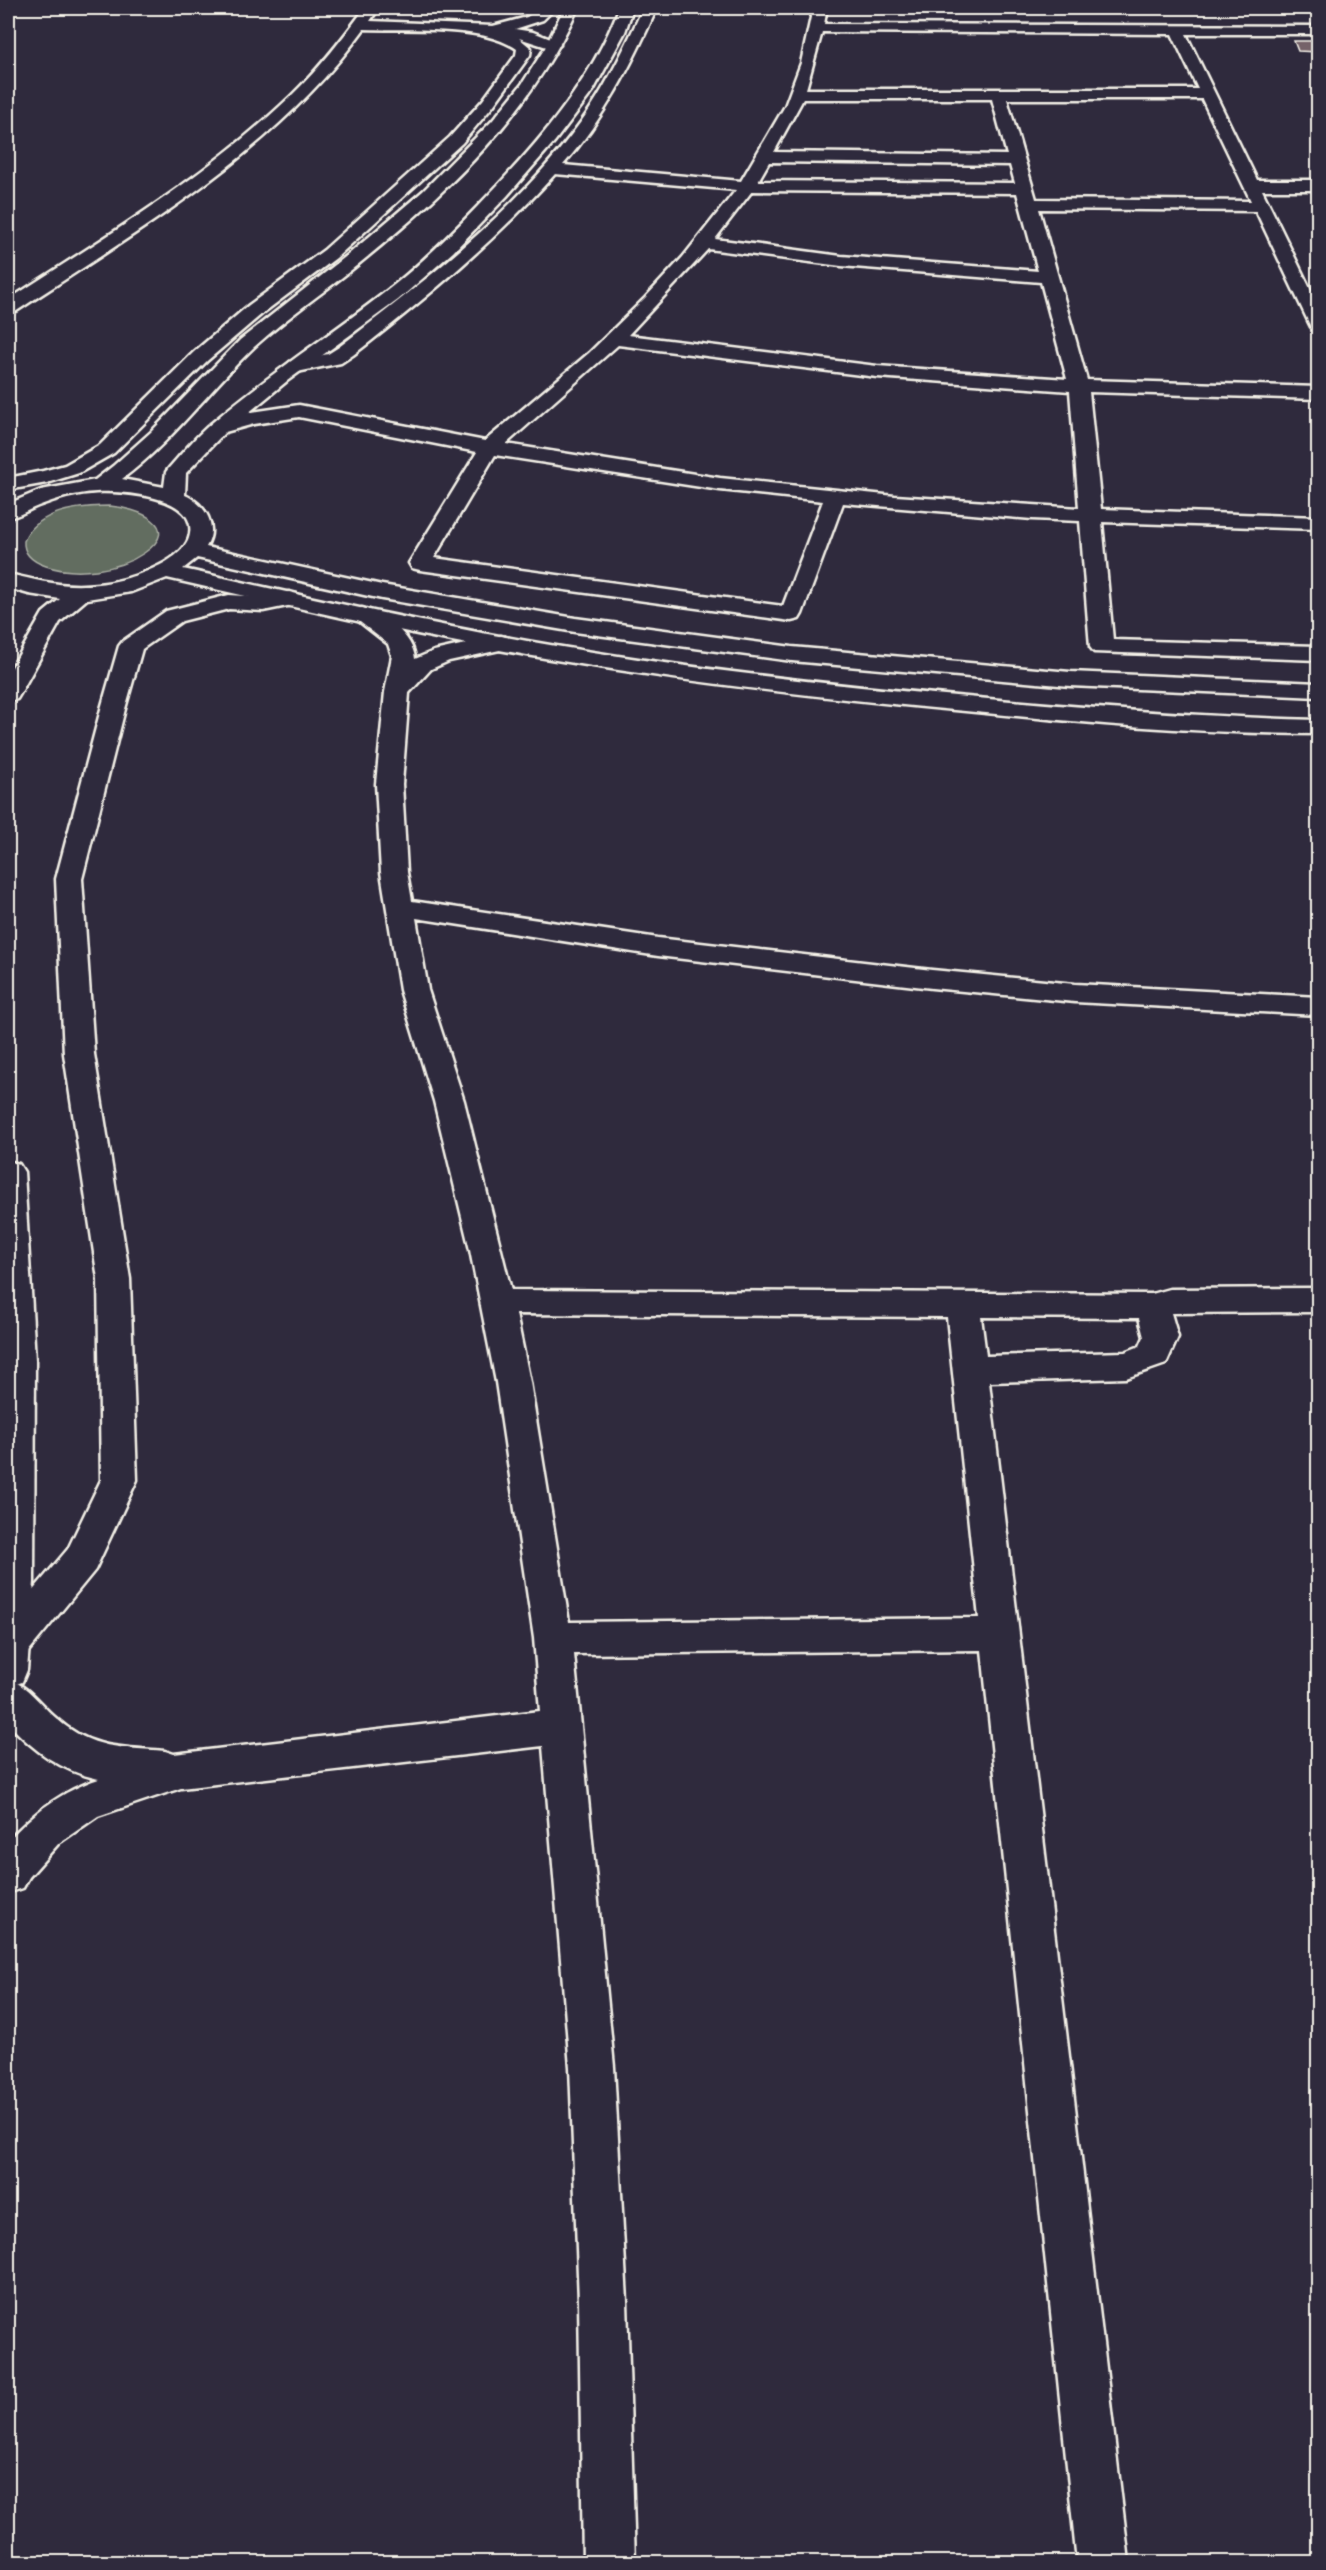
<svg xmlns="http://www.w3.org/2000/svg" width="1326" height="2570" font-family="'Playpen Sans',sans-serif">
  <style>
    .green { fill: #626d61; stroke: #abafa4; stroke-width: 1.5 }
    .building { fill: #756269; stroke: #f4f1e8; stroke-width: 1.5 }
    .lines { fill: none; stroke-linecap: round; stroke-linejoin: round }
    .street-casing { stroke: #f4f1e8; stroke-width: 5 }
    .secondary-casing { stroke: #f4f1e8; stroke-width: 5 }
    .street { fill: #2f2a3d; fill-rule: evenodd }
    .secondary { fill: #2f2a3d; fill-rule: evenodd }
  </style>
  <rect width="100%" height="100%" fill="#2f2a3d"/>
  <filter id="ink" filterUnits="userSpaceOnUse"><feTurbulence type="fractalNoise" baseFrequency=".0167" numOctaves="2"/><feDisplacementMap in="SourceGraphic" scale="12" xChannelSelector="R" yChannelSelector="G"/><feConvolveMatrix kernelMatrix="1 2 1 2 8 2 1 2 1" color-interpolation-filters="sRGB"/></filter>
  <g filter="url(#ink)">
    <path class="green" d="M110 506C136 508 185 525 144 553 118 571 75 576 46 566 34 562 23 555 24 541 37 510 81 506 110 506Z"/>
    <path class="building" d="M1294 41H1318V52L1298 51Z"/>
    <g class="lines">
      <defs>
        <g id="street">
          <path d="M365 8H379L370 21 493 26 527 17 541 8H555L543 20 515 29 533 32 558 42 560 45 553 49 519 38 531 48 530 55 493 106 462 143 336 258 263 313 208 360 114 453 79 473 47 483 8 490V478L43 471 65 465 100 445 194 352 249 305 324 250 450 137 483 100 516 55 517 49C480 24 408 31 364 29 275 152 139 230 15 312L8 313V300C105 237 208 176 292 95 320 68 343 38 365 8Z"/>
          <path d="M643 8H657C632 64 604 119 563 165L741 181 785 106 801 63 813 8H827L824 24 1318 26V34H1186L1257 180H1318V190H1262L1318 305V328L1311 327 1309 323 1256 211 1039 209 1087 380 1318 387V399L1089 392 1101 509 1318 517V529L1102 522 1113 640 1318 646V660L1094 652 1090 647 1080 521 1032 519 843 503 802 614 799 619 791 621 420 570 412 568 409 563 477 452 299 417 254 424 218 434 211 432 208 428 211 424 252 412 299 405 485 441 589 353 645 298 683 257 736 190 555 174C494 242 425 299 353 355L341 363 297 372 290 370 287 366 290 362 328 354 339 347C430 277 525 205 590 109 611 77 627 43 643 8ZM822 32 1172 34 1198 89H806ZM803 99H992L1007 155 774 152ZM1007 99H1202L1251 201 1036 199ZM769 162 1010 165 1015 183 758 181ZM752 191 1017 193 1038 271 841 256 715 239ZM708 249 841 266 1041 282 1067 379 877 366 628 335ZM618 345 877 377 1070 391 1079 508 895 496 720 478 506 444ZM495 455 720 490 823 501 783 606 434 558Z"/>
          <path d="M289 592 297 594 300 599 297 604 263 611 229 609 182 621 142 649 125 709 82 879 94 1054 130 1279 137 1480 95 1570 23 1658 9 1662 8 1620 68 1549 101 1480 98 1279 64 1054 56 879 101 709 119 646 123 641 166 611 229 595 263 597Z"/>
          <path d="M362 608C383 613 414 636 415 659L434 651 501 636 509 638 513 643 509 648 449 661 431 669 409 693 402 784 407 872 412 901 658 938 932 970 1075 984 1318 997V1015L1075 1002 932 988 658 956 416 918 428 990 464 1101 511 1290 1152 1294 1170 1289 1318 1288V1312L1171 1313 1178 1337 1166 1364 1126 1378 989 1382 1129 2562H1077L982 1650 574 1654 614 2067 627 2301 635 2562H583L579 2301 570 2067 543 1746 181 1788 98 1816 59 1843 29 1877 23 1888 8 1893V1841C34 1812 62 1791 99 1779 61 1771 33 1750 8 1723V1679C29 1686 40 1705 57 1719 92 1750 121 1747 165 1751L174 1754 540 1711 534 1638 496 1382 470 1250 434 1101 400 990 381 872 376 784 385 692 392 656 388 644 351 615 354 610ZM516 1314 947 1317 979 1618 569 1622 530 1382ZM981 1317 1139 1318 1144 1337 1140 1346 1125 1352 986 1356Z"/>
        </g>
        <g id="secondary">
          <path d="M564 8H578C529 115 451 189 361 262 326 291 288 316 254 347 209 390 172 442 122 479L164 487 166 472 169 468C183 452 197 435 213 422 268 375 327 337 384 293 418 267 448 237 478 206 535 147 590 85 619 8H633L625 32 593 91 555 141 507 196 453 252 398 300 287 381 225 432 186 473 185 495C205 504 219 526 206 547L382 585 575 618 792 647 1070 672 1318 683V697L1070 686 792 661 575 632 382 599 197 558 183 569C297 594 412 621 527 641 673 667 820 684 967 697 1084 708 1201 717 1318 720V734C1208 734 1096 724 986 713 832 699 679 682 527 655 406 634 286 605 167 578L131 592 87 599 60 622 20 694 17 699 8 701V674L43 613 60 599 29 594 8 588V574C41 581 63 588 98 584 123 582 181 564 189 538 202 495 121 491 96 492 76 493 56 499 38 506 28 510 19 516 8 518V504L41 490 95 480 113 466 151 432 240 340 349 254 423 191 492 121 522 84 545 48Z"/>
          <path d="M8 1161 19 1164 24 1172 35 1360 34 1582 27 1670 22 1682 8 1687Z"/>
        </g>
      </defs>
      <use href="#street" class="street-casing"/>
      <use href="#secondary" class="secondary-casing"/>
      <use href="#street" class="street"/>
      <use href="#secondary" class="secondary"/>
    </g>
  </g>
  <rect width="1326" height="2570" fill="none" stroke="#2f2a3d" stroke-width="30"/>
  <rect x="15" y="15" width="1296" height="2540" fill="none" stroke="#f4f1e8" stroke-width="2" filter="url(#ink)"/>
</svg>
